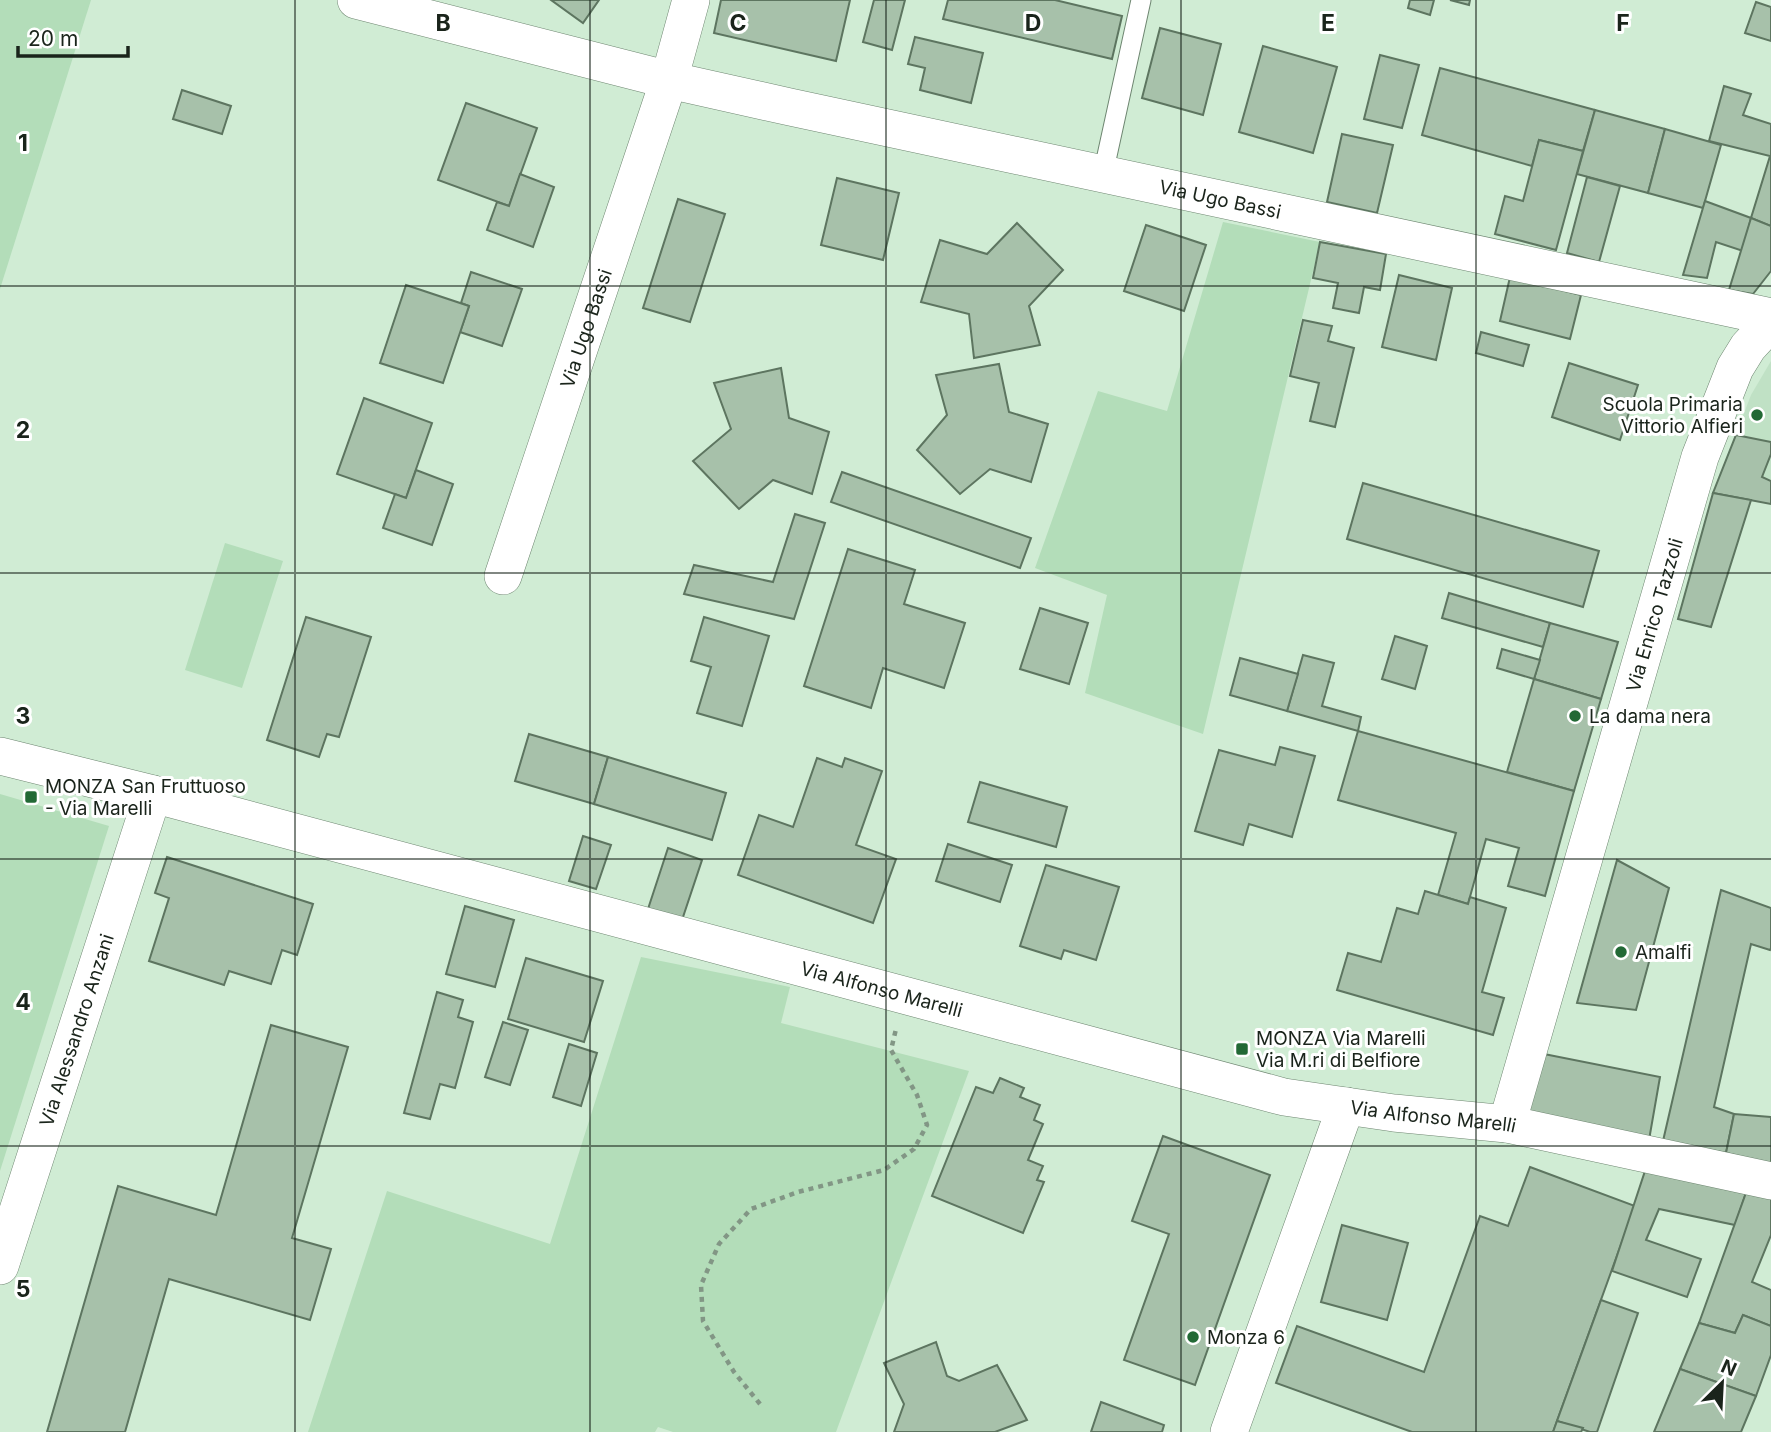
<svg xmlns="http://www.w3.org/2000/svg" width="1771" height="1432" font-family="Inter,sans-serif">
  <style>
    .built { fill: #c0e1c5 }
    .green { fill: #b3ddb9 }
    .building { fill: #a7c1aa; stroke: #5d7560; stroke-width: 2 }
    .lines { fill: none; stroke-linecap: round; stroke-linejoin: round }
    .lane-casing { stroke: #6e8671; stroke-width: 21 }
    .street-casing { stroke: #6e8671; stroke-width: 38 }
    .path { stroke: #829685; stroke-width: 4.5; stroke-dasharray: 5 5; stroke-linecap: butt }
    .lane { stroke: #fff; stroke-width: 19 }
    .street { stroke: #fff; stroke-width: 37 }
    .grid { fill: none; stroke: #1a241b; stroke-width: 2; stroke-opacity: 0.55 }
    .poi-dot { fill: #226935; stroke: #fff; stroke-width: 2.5 }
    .labels { text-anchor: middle; stroke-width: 6; stroke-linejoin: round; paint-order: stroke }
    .street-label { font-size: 19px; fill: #1a241b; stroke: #fff }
    .poi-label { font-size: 19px; fill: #1a241b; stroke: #fff; text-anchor: start }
    .grid-label { font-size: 23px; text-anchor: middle; font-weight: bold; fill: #1a241b; stroke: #fff; stroke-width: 6; stroke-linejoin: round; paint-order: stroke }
  </style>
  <rect width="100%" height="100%" fill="#d0ecd4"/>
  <path class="built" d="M1771 361V504L1713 493 1751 395Z"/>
  <g class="green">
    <path d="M0 0H91L0 289Z"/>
    <path d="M1223 222 1320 242 1203 734 1085 693 1107 595 1035 568 1098 391 1167 411Z"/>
    <path d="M225 543 283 561 242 688 185 670Z"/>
    <path d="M0 794 109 826 0 1171Z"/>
    <path d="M641 957 790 987 781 1023 969 1071 836 1432H673L658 1427 655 1432H308L387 1191 550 1244Z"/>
  </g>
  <g class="building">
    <path d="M551 0H599L583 23Z"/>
    <path d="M721 0H850L836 61 714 33Z"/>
    <path d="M874 0H905L892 50 863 42Z"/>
    <path d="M948 0H1055L1122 16 1112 59 943 19Z"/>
    <path d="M1410 0H1434L1430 15 1408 8Z"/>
    <path d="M1450 0H1470L1469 5Z"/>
    <path d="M1756 2 1771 7V41L1745 33Z"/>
    <path d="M1160 28 1221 44 1203 115 1142 98Z"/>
    <path d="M915 37 983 53 971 103 920 90 925 68 908 64Z"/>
    <path d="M1263 46 1337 67 1313 153 1239 132Z"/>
    <path d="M1380 55 1419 65 1402 128 1364 119Z"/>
    <path d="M1440 68 1595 110 1583 151 1539 140 1532 166 1422 135Z"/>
    <path d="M1724 86 1751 94 1743 115 1771 124V226L1751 218 1770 156 1709 141Z"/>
    <path d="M182 90 231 106 222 134 173 119Z"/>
    <path d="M466 103 537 128 509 206 438 180Z"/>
    <path d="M1595 110 1665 129 1648 193 1577 174Z"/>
    <path d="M1665 129 1721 145 1703 208 1648 193Z"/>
    <path d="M1342 134 1393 145 1377 213 1327 202Z"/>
    <path d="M1539 140 1583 151 1556 250 1495 234 1505 196 1523 201Z"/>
    <path d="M520 174 554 187 533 247 487 230 497 202 509 206Z"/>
    <path d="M1587 177 1620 186 1599 262 1567 253Z"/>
    <path d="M837 178 899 193 883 260 821 245Z"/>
    <path d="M678 199 725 214 690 322 643 308Z"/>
    <path d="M1705 201 1751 218 1743 251 1716 242 1707 278 1683 275Z"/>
    <path d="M1751 218 1771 226V271L1753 294 1729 290Z"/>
    <path d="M1017 223 1063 270 1029 306 1040 345 974 358 969 314 921 302 940 240 987 254Z"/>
    <path d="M1146 225 1206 245 1184 311 1124 291Z"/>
    <path d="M1320 242 1386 254 1380 290 1364 287 1359 313 1333 308 1338 283 1313 278Z"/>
    <path d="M471 272 522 289 502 346 460 332 469 306 461 303Z"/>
    <path d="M1399 275 1452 288 1436 360 1382 347Z"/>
    <path d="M1510 277 1581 295 1570 339 1500 321Z"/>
    <path d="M406 285 469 306 443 383 380 363Z"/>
    <path d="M1303 320 1332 326 1328 341 1354 348 1335 427 1310 421 1319 383 1290 376Z"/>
    <path d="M1481 332 1529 345 1523 366 1476 353Z"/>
    <path d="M1569 363 1638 385 1620 440 1552 417Z"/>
    <path d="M999 364 1009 412 1048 424 1031 482 990 469 960 494 917 450 947 415 936 375Z"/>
    <path d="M781 368 789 418 829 432 812 494 773 480 739 509 693 461 731 429 714 383Z"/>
    <path d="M364 398 432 423 406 498 337 474Z"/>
    <path d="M1736 435 1771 442V454L1762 477 1771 481V504L1713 493Z"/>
    <path d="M416 470 453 484 432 545 383 528 395 494 406 498Z"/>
    <path d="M842 472 1031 538 1020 568 831 502Z"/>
    <path d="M1363 483 1599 551 1583 607 1347 539Z"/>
    <path d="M1713 493 1751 500 1711 627 1678 619Z"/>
    <path d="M795 514 825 523 794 619 684 594 694 565 773 582Z"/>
    <path d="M848 549 915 570 904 604 965 623 944 688 883 668 871 708 804 686Z"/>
    <path d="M1449 593 1550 623 1543 647 1442 618Z"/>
    <path d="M1040 608 1088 623 1069 684 1020 669Z"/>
    <path d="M306 617 371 637 339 737 327 734 319 757 267 740Z"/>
    <path d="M704 617 769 636 742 726 697 713 711 667 691 661Z"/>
    <path d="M1550 623 1618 642 1601 699 1534 679Z"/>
    <path d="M1395 636 1427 646 1415 689 1382 679Z"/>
    <path d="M1502 649 1540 660 1534 679 1497 668Z"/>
    <path d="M1303 655 1334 663 1322 706 1361 717 1358 731 1287 711Z"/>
    <path d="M1240 658 1298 674 1287 711 1230 695Z"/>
    <path d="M1534 679 1601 699 1574 791 1507 772Z"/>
    <path d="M1358 731 1574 791 1545 896 1508 886 1519 848 1486 839 1468 904 1438 895 1456 833 1338 800Z"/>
    <path d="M529 734 608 757 594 804 515 781Z"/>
    <path d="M1280 747 1315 756 1292 837 1249 824 1243 845 1195 831 1219 750 1275 765Z"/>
    <path d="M608 757 726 793 712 840 594 804Z"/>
    <path d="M817 758 842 767 845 758 882 771 856 845 896 859 873 923 738 875 759 815 793 827Z"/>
    <path d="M980 782 1067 807 1056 847 968 822Z"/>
    <path d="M583 836 611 845 596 889 569 881Z"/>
    <path d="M948 844 1012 865 1000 902 936 881Z"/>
    <path d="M668 848 702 860 681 923 647 912Z"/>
    <path d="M167 857 313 904 297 955 282 950 271 984 229 971 224 985 149 961 169 898 155 893Z"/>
    <path d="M1617 860 1669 888 1636 1010 1577 1003Z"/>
    <path d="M1046 865 1119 887 1096 960 1064 950 1061 959 1020 946Z"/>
    <path d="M1721 890 1771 908V948L1770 950 1751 944 1714 1107 1734 1114 1726 1153 1663 1141Z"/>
    <path d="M1425 891 1468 904 1470 897 1506 908 1482 992 1504 998 1493 1035 1337 990 1348 953 1381 962 1397 908 1418 914Z"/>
    <path d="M465 906 514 920 495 987 446 974Z"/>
    <path d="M526 958 603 981 584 1042 508 1019Z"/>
    <path d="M437 992 463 1000 458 1017 473 1022 455 1088 440 1084 430 1119 404 1113Z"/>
    <path d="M503 1022 528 1030 510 1085 485 1077Z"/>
    <path d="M271 1025 348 1047 292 1238 331 1249 310 1320 169 1279 125 1432H47L118 1186 216 1215Z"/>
    <path d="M569 1044 597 1053 581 1106 553 1097Z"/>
    <path d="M1544 1054 1660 1077 1649 1140 1526 1115Z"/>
    <path d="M1000 1078 1024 1088 1020 1097 1040 1105 1034 1120 1043 1124 1028 1160 1043 1166 1037 1180 1044 1182 1023 1233 932 1196 976 1087 993 1093Z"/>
    <path d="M1734 1114 1771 1117V1164L1726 1153Z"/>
    <path d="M1163 1136 1270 1175 1195 1385 1124 1360 1169 1234 1132 1221Z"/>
    <path d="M1530 1167 1635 1206 1553 1432H1412L1276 1383 1297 1326 1424 1372 1480 1216 1508 1226Z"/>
    <path d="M1646 1168 1747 1190 1735 1225 1659 1209 1646 1240 1701 1259 1687 1297 1612 1271Z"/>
    <path d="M1747 1190 1771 1196V1235L1752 1282 1771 1290V1326L1743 1315 1735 1333 1699 1323Z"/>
    <path d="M1342 1225 1408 1243 1387 1320 1321 1302Z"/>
    <path d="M1601 1300 1638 1313 1597 1432H1590L1557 1421Z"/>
    <path d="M1743 1315 1771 1326V1355L1756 1396 1680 1369 1699 1323 1735 1333Z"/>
    <path d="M936 1342 947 1376 959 1381 997 1365 1027 1420 995 1432H894L904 1404 884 1363Z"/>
    <path d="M1680 1369 1756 1396 1741 1432H1654Z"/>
    <path d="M1101 1402 1164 1425 1162 1432H1091Z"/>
    <path d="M1557 1421 1583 1428 1581 1432H1553Z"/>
  </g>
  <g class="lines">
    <defs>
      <path id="lane" d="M1103 174 1141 0"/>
      <g id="street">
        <path id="s1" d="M356 0 669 80 790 107 1771 317"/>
        <path id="s2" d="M503 576 669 80 691 0"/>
        <path id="s3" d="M0 756 153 794 1284 1097 1394 1113 1507 1124 1771 1181"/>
        <path id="s4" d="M1507 1124 1700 457 1735 368 1748 347 1771 322"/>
        <path id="s5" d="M0 1266 153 794"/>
        <path d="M1229 1432 1346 1106"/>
      </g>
    </defs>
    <use href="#lane" class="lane-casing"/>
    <use href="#street" class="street-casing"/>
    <path class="path" d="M760 1404 734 1372 703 1321 701 1285 719 1244 751 1209 798 1192 884 1170 914 1149 927 1125 917 1095 891 1050 896 1029"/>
    <use href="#lane" class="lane"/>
    <use href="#street" class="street"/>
  </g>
  <path class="grid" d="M295 0V1432M590 0V1432M886 0V1432M1181 0V1432M1476 0V1432M0 286H1771M0 573H1771M0 859H1771M0 1146H1771"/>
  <g class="poi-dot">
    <circle cx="1757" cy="415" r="7"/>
    <circle cx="1575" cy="716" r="7"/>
    <rect x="24" y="790" width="14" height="14" rx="3.5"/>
    <circle cx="1621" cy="952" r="7"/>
    <rect x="1235" y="1042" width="14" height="14" rx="3.5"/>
    <circle cx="1193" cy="1337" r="7"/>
  </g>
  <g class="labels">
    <g class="street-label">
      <text dy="7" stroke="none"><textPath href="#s1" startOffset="887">Via Ugo Bassi</textPath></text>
      <text dy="7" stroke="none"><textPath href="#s2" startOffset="261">Via Ugo Bassi</textPath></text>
      <text dy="7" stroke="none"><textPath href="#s4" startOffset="530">Via Enrico Tazzoli</textPath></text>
      <text dy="7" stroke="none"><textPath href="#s3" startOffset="912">Via Alfonso Marelli</textPath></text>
      <text dy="7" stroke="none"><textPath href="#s5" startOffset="248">Via Alessandro Anzani</textPath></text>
      <text dy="7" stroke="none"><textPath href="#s3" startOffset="1479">Via Alfonso Marelli</textPath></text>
    </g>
    <g class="poi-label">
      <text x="1743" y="411" text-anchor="end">Scuola Primaria<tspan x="1743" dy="22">Vittorio Alfieri</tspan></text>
      <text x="1589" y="723">La dama nera</text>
      <text x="45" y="793">MONZA San Fruttuoso<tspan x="45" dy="22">- Via Marelli</tspan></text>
      <text x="1635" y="959">Amalfi</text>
      <text x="1256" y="1045">MONZA Via Marelli<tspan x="1256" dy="22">Via M.ri di Belfiore</tspan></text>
      <text x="1207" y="1344">Monza 6</text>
    </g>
  </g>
  <g class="grid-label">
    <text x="443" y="31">B</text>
    <text x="738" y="31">C</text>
    <text x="1033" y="31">D</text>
    <text x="1328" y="31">E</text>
    <text x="1623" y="31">F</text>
    <text x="23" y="151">1</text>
    <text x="23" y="438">2</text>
    <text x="23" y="724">3</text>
    <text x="23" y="1010">4</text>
    <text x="23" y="1297">5</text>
  </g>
  <g transform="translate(1722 1383) rotate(24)" stroke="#ffffff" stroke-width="5" paint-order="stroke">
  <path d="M0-5L12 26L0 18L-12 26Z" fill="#1a241b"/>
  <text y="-10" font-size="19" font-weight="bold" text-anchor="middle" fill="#1a241b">N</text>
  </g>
  <path d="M18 46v10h110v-10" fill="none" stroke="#1a241b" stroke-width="3.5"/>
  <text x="28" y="46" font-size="21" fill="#1a241b" stroke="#ffffff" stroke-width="5" paint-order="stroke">20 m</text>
</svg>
